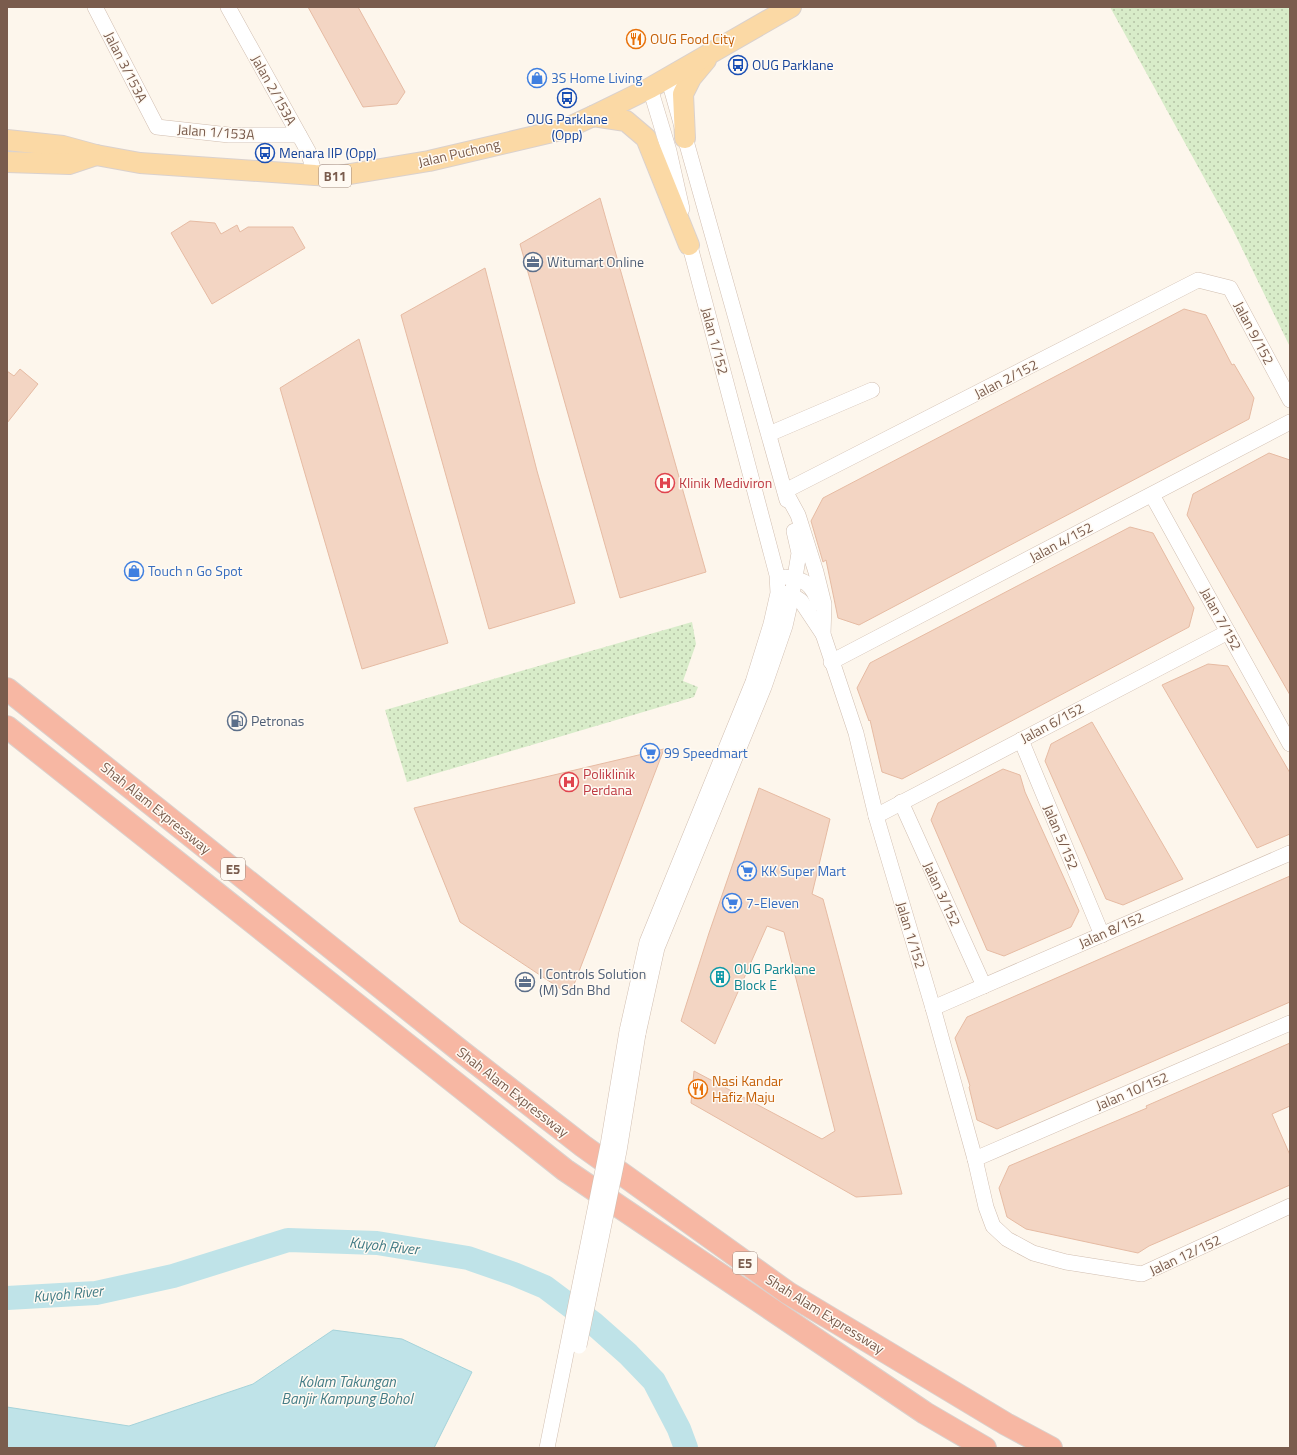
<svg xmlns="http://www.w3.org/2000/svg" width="1297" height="1455" font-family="'Titillium Web',sans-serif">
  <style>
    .green { fill: url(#green-dots) }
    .water { fill: #bfe3e8; stroke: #a5d3da }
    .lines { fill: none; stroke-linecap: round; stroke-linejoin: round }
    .river { stroke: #bfe3e8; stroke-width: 24 }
    .building { fill: #f3d5c3; stroke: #e6bba3 }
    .minor-casing { stroke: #d1beb0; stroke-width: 16 }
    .major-casing { stroke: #dad1cd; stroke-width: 22 }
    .highway-casing { stroke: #dad1cd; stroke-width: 24 }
    .minor { stroke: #fff; stroke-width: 15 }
    .major { stroke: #fbd9a5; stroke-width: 20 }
    .highway { stroke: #f7b7a3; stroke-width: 22 }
    .minor-bridge-casing { stroke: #d1beb0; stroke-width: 16; stroke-linecap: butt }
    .minor-bridge { stroke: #fff; stroke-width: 15 }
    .labels { text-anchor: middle; stroke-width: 3; stroke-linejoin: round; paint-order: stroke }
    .shield { fill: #fffaf3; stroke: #a28b7f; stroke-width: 1 }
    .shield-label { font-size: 13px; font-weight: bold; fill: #7a5c4d }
    .food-label { font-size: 14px; fill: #c56008; stroke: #fffaf3; text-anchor: start }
    .transit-label { font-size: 14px; fill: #164399; stroke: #fffaf3; text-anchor: start }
    .street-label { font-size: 14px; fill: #7a5c4d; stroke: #fffaf3 }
    .shop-label { font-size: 14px; fill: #366cbe; stroke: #fffaf3; text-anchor: start }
    .service-label { font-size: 14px; fill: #4e5e75; stroke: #fffaf3; text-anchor: start }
    .health-label { font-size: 14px; fill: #be3a42; stroke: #fffaf3; text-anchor: start }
    .culture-label { font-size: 14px; fill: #0d838f; stroke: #fffaf3; text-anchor: start }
    .water-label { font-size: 15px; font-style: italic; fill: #437c86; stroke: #fffaf3 }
  </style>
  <defs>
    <pattern id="green-dots" width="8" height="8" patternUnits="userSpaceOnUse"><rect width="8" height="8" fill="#d8ecc9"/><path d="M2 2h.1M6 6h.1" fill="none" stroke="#b4c2a5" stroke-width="1.8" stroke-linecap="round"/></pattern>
  </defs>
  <rect width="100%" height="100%" fill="#fdf6ec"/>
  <g class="green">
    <path d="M1110 7H1290V347L1234 232Z"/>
    <path d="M692 622 696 644 683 681 698 687 694 697 407 782 385 710Z"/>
  </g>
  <path class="water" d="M333 1330 402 1339 472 1372 434 1448H7V1407L129 1426 253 1384Z"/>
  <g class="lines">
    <path class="river" d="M7 1298 96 1293 173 1276 288 1240 377 1243 468 1258 514 1274 545 1287 593 1323 628 1354 654 1381 679 1429 686 1448"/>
  </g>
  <g class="building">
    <path d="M308 7H358L405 92 397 104 363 107Z"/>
    <path d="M600 198 706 572 620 598 520 244Z"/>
    <path d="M190 221 215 223 221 234 237 225 240 232 248 227H293L305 248 212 304 171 233Z"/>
    <path d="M485 268 537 471 575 603 489 629 401 315Z"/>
    <path d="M1184 309 1206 315 1232 365 1234 364 1254 398 1249 419 859 625 838 618 826 560 823 562 811 521 823 498Z"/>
    <path d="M359 339 448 643 362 669 280 388Z"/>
    <path d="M20 369 38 384 7 423V371L14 376Z"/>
    <path d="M1269 453 1290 460V695L1187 515 1193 494Z"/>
    <path d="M1130 527 1153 533 1194 608 1189 627 902 779 882 772 870 720 869 721 857 688 870 663Z"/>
    <path d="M1208 664 1228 666 1290 773V834L1257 848 1162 685Z"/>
    <path d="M1092 722 1183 879 1123 905 1106 899 1045 761 1051 744Z"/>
    <path d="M664 749 570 995 460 922 414 808Z"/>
    <path d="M1003 769 1020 775 1025 792 1079 911 1071 927 1004 956 987 950 931 820 938 803Z"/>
    <path d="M759 788 830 819 812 894 823 899 902 1194 856 1197 691 1103 694 1071 822 1139 835 1131 784 932 767 926 715 1044 681 1021 709 933Z"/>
    <path d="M1290 876V1002L997 1129 977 1120 969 1087 970 1086 955 1038 967 1017Z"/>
    <path d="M1290 1043V1106L1272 1114 1290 1155V1185L1149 1246 1138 1253 1026 1229 1007 1217 999 1188 1009 1166 1147 1108 1146 1106Z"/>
  </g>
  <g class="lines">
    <defs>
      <g id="minor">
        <path d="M95 7 157 127 229 135H299"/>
        <path d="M228 7 308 151 315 175"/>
        <path d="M668 77 787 500"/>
        <path d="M650 88 669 151 682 209"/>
        <path d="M769 434 872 390"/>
        <path d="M785 491 798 515 816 572 824 604 823 634 856 733 876 816 933 1008 975 1159 986 1207 993 1226 1007 1239 1033 1253 1066 1262 1142 1274 1290 1206"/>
        <path d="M785 491 1198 280 1230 288 1290 400"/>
        <path d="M1152 495 1290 744"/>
        <path d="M785 577C804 579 813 584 818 603"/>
        <path d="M783 593 792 595 801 601 823 634"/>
        <path d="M831 662 1290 422"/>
        <path d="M1021 740 1102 935"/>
        <path d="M901 802 984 986"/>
        <path d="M876 816 1228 632"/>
        <path d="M933 1008 1290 853"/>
        <path d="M627 1031 647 942 753 682 771 624 778 593 777 575 687 235"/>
        <path d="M638 1034 657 948 764 687 785 626 792 595 799 553 794 531"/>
        <path d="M975 1159 1290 1023"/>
      </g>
      <g id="major">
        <path d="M593 116 626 121 646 138 689 245"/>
        <path d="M685 138 683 94 691 78 706 60"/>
        <path d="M7 140 63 146 96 155 140 163 315 175 338 176 429 161 565 129 593 116 650 88 791 7"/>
        <path d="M7 162 69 164 96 155"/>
      </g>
      <g id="highway">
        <path d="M7 689 458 1049 583 1146 788 1293 1006 1424 1051 1448"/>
        <path d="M7 727 565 1170 925 1413 985 1448"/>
      </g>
    </defs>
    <use href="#minor" class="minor-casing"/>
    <use href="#major" class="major-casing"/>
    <use href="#highway" class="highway-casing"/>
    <use href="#minor" class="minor"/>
    <use href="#major" class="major"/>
    <use href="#highway" class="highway"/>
    <defs>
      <g id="minor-bridge">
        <path d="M579 1346 619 1151 638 1034"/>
        <path d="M547 1448 608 1145 627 1031"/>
      </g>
    </defs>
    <use href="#minor-bridge" class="minor-bridge-casing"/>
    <use href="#minor-bridge" class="minor-bridge"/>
  </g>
  <defs>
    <symbol id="restaurant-ring" viewBox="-11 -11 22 22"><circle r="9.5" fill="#fffaf3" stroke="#e8710a" stroke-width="1.5"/><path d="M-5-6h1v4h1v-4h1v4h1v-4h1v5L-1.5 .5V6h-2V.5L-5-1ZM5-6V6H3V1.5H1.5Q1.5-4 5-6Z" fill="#e8710a"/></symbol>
    <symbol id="bus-ring" viewBox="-11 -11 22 22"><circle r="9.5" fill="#fffaf3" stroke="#1a4fb4" stroke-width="1.5"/><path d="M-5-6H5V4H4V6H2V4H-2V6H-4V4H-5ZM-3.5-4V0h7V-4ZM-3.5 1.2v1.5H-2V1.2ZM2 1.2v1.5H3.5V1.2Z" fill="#1a4fb4"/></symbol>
    <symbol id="shop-ring" viewBox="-11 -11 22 22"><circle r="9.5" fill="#fffaf3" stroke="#3f7fe0" stroke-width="1.5"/><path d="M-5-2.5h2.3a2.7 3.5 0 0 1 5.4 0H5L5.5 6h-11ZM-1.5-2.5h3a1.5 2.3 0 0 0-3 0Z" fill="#3f7fe0"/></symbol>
    <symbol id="office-ring" viewBox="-11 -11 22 22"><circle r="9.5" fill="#fffaf3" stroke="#5c6f8a" stroke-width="1.5"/><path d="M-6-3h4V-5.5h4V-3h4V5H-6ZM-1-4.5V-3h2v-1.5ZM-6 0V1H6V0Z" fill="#5c6f8a"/></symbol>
    <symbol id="hospital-ring" viewBox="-11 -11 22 22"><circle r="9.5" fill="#fffaf3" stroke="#e0444e" stroke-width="1.5"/><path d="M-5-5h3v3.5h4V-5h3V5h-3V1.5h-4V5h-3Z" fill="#e0444e"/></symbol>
    <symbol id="fuel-ring" viewBox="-11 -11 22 22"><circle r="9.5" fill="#fffaf3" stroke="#5c6f8a" stroke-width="1.5"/><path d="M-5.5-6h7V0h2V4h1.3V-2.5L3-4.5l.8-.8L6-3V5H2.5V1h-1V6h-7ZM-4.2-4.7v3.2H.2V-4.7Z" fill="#5c6f8a"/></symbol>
    <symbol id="supermarket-ring" viewBox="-11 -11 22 22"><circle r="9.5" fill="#fffaf3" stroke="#3f7fe0" stroke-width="1.5"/><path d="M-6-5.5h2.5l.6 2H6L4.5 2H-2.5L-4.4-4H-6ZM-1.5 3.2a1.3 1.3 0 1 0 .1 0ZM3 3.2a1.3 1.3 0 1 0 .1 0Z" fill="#3f7fe0"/></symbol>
    <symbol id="building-ring" viewBox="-11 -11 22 22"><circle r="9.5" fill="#fffaf3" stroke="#0f9aa8" stroke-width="1.5"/><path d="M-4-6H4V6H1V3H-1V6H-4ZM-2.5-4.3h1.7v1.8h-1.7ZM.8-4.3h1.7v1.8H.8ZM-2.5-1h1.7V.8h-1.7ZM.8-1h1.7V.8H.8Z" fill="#0f9aa8"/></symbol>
  </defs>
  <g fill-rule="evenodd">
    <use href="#restaurant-ring" x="625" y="28" width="22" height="22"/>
    <use href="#bus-ring" x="727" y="54" width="22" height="22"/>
    <use href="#shop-ring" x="526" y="67" width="22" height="22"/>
    <use href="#bus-ring" x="556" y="87" width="22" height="22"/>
    <use href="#bus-ring" x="254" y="142" width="22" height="22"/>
    <use href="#office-ring" x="522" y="251" width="22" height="22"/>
    <use href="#hospital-ring" x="654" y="472" width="22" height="22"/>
    <use href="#shop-ring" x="123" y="560" width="22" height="22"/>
    <use href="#fuel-ring" x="226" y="710" width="22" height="22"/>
    <use href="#supermarket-ring" x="639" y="742" width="22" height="22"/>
    <use href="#hospital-ring" x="558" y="771" width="22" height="22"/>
    <use href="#supermarket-ring" x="736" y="860" width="22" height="22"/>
    <use href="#supermarket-ring" x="721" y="892" width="22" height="22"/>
    <use href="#building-ring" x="709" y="966" width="22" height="22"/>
    <use href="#office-ring" x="514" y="971" width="22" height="22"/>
    <use href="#restaurant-ring" x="687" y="1078" width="22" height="22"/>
  </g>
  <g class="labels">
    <g class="shield">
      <rect x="319" y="165" width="32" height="22" rx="3"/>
      <rect x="221" y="858" width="24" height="22" rx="3"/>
      <rect x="733" y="1252" width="24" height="22" rx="3"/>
    </g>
    <g class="shield-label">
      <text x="335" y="181">B11</text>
      <text x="233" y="874">E5</text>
      <text x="745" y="1268">E5</text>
    </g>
    <g class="food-label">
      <text x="650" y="44">OUG Food City</text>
      <text x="712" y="1086">Nasi Kandar<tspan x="712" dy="16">Hafiz Maju</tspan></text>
    </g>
    <g class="transit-label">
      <text x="752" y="70">OUG Parklane</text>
      <text x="567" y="124" text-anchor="middle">OUG Parklane<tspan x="567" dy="16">(Opp)</tspan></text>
      <text x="279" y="158">Menara IIP (Opp)</text>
    </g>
    <g class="street-label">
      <text transform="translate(126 67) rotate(63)" y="5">Jalan 3/153A</text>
      <text transform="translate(274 90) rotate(61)" y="5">Jalan 2/153A</text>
      <text transform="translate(216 132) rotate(4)" y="5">Jalan 1/153A</text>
      <text transform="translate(459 153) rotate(-13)" y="5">Jalan Puchong</text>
      <text transform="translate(1254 333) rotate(62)" y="5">Jalan 9/152</text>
      <text transform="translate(715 341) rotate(75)" y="5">Jalan 1/152</text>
      <text transform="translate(1006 379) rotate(-27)" y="5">Jalan 2/152</text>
      <text transform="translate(1061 542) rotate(-28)" y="5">Jalan 4/152</text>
      <text transform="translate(1221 619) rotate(61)" y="5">Jalan 7/152</text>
      <text transform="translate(1052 723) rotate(-28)" y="5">Jalan 6/152</text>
      <text transform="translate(156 808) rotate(39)" y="5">Shah Alam Expressway</text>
      <text transform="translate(1061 837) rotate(67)" y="5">Jalan 5/152</text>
      <text transform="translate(942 894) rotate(65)" y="5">Jalan 3/152</text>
      <text transform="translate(1111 930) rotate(-24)" y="5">Jalan 8/152</text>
      <text transform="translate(911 935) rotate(73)" y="5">Jalan 1/152</text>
      <text transform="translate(1132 1091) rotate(-23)" y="5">Jalan 10/152</text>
      <text transform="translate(513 1092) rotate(38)" y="5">Shah Alam Expressway</text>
      <text transform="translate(1185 1255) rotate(-25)" y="5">Jalan 12/152</text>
      <text transform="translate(825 1314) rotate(32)" y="5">Shah Alam Expressway</text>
    </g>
    <g class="shop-label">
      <text x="551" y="83">3S Home Living</text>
      <text x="148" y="576">Touch n Go Spot</text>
      <text x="664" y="758">99 Speedmart</text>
      <text x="761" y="876">KK Super Mart</text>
      <text x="746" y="908">7-Eleven</text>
    </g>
    <g class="service-label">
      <text x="547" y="267">Witumart Online</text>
      <text x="251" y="726">Petronas</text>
      <text x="539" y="979">I Controls Solution<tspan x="539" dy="16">(M) Sdn Bhd</tspan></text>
    </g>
    <g class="health-label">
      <text x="679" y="488">Klinik Mediviron</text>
      <text x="583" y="779">Poliklinik<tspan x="583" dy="16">Perdana</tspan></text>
    </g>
    <g class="culture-label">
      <text x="734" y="974">OUG Parklane<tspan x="734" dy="16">Block E</tspan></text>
    </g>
    <g class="water-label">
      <text transform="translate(384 1246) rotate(6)" y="5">Kuyoh River</text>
      <text transform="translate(68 1294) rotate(-5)" y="5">Kuyoh River</text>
      <text x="347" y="1387">Kolam Takungan<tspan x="347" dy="17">Banjir Kampung Bohol</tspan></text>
    </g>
  </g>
  <rect width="1297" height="1455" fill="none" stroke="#7a5c4d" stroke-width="16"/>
</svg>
